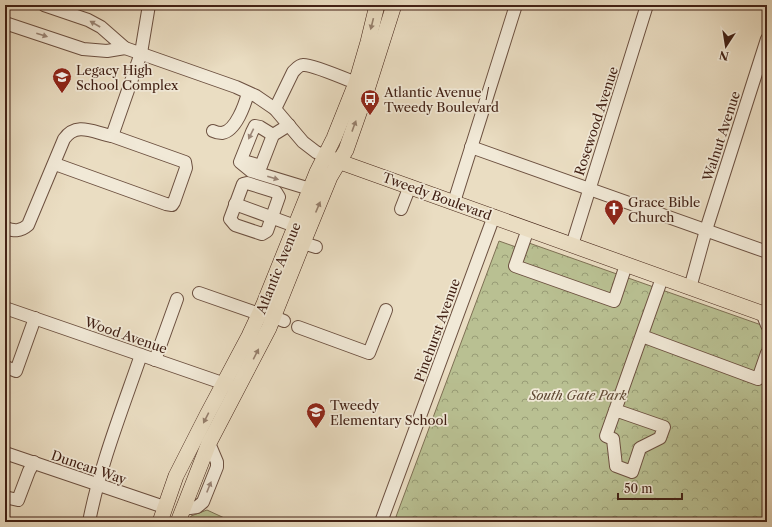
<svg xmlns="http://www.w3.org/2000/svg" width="772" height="527" font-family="'Libre Caslon Text',serif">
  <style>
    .green { fill: #b9c092; stroke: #7e7054 }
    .park { fill: url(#park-crowns); stroke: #7e7054 }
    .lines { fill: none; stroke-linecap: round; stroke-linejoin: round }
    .minor-casing { stroke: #6c5040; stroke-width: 14 }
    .major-casing { stroke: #422115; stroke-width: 16 }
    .minor { stroke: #f1e9d7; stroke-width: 12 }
    .major { stroke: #eaddc2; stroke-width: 15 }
    .oneway { fill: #9a8576 }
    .oneway2 { fill: #967f6c }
    .labels { text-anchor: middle; stroke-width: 3.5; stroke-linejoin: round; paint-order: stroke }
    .poi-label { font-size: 13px; fill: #422115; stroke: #f1e9d7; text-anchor: start }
    .street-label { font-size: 13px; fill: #422115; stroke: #f1e9d7 }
    .park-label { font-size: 13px; font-style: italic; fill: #604934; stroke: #f1e9d7 }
  </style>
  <defs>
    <pattern id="park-crowns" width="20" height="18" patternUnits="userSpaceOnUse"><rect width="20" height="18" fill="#b9c092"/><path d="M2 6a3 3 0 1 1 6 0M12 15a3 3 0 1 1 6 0" fill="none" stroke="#989c76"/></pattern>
  </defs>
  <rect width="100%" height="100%" fill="#eaddc2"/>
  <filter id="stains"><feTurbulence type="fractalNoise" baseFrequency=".005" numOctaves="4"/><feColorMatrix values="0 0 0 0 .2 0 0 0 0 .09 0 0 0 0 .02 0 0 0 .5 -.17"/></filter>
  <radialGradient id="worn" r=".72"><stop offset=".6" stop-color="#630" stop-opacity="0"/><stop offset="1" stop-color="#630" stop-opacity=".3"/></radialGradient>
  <path class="green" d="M207 510 233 522H189L191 516Z"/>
  <path class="park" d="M499 241 516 247 529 243 767 327V522H394Z"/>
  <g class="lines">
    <defs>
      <g id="minor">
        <path d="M44 5 88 20 101 27 125 48 236 87 256 96 275 109 303 142 316 152 325 156"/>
        <path d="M5 23 83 49 107 51 125 48"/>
        <path d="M275 109 293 72C296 69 299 65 303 65 311 64 346 79 356 83"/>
        <path d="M213 131C215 132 219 133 222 133 236 131 245 104 248 93"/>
        <path d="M273 135 260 127 255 126 252 132 240 162 251 171 310 189"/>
        <path d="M471 147 767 252"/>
        <path d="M247 162 261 166 273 135 289 125"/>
        <path d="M55 164 166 204 172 205 174 202 186 168 185 162 112 136"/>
        <path d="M247 183 276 192 279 197 267 231 262 234 235 225 230 219 243 184Z"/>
        <path d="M454 202 516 5"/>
        <path d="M235 204 295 226"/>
        <path d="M401 209 410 186"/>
        <path d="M5 228C14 231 20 232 28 225L64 139C77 121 94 133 112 136L141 53 149 5"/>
        <path d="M528 229 515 266 614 301 626 265"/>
        <path d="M303 243 316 247"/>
        <path d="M572 245 647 5"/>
        <path d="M690 288 706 230 767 39"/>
        <path d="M199 293 259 314"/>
        <path d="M5 308 231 386"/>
        <path d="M762 313 767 325"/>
        <path d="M274 317 284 321"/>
        <path d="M298 327 369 353 386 310"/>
        <path d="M642 336 758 379 767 353"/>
        <path d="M155 360 177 299"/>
        <path d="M6 367 16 371 35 318"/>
        <path d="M615 410 664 427 660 438 640 448 632 472 616 466 613 439 606 436 662 278"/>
        <path d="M5 453 164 507"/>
        <path d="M9 498 18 500 29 471 34 462"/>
        <path d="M183 509 197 507 203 502 217 467V462L209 443"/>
        <path d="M89 522C100 465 122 410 141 355"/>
        <path d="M381 522 494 216"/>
      </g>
      <g id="major">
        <path d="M332 159 767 315"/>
        <path d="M160 522 176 476 207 415 249 336 263 306 317 172 334 138 356 83 368 42 377 5"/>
        <path d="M178 522 209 443 269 328 303 243 330 177 346 150 366 93 394 5"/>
      </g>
    </defs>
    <use href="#minor" class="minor-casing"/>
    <use href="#major" class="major-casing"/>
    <use href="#minor" class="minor"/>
    <use href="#major" class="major"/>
  </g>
  <defs><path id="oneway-solid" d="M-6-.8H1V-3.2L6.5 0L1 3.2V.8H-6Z"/></defs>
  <g class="oneway">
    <use href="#oneway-solid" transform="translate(95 24) rotate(-150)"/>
    <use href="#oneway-solid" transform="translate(42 35) rotate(18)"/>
    <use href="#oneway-solid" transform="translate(251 134) rotate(116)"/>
    <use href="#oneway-solid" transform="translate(273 178) rotate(16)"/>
    <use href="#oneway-solid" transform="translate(209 487) rotate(-68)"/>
  </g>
  <g class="oneway2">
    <use href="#oneway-solid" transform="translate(372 24) rotate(104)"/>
    <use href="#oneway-solid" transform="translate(354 126) rotate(-70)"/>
    <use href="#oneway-solid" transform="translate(318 207) rotate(-67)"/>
    <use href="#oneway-solid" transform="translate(256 354) rotate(-63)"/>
    <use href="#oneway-solid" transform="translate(206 418) rotate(117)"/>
  </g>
  <defs>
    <symbol id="school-pin" viewBox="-11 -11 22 30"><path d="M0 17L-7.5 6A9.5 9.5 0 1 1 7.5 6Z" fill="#8f2418" stroke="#f1e9d7"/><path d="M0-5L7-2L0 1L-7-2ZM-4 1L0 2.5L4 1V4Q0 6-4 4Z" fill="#fff"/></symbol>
    <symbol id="bus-pin" viewBox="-11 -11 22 30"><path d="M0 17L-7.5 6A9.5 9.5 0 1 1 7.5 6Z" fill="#8f2418" stroke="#f1e9d7"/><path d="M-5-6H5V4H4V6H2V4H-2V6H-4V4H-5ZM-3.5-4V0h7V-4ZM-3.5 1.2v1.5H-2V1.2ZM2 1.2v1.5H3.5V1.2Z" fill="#fff"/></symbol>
    <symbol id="church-pin" viewBox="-11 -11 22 30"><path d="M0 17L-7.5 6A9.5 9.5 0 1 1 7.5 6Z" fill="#8f2418" stroke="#f1e9d7"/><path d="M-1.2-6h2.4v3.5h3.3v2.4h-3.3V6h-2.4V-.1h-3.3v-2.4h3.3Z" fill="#fff"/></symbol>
  </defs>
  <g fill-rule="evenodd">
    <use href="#school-pin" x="51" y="66" width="22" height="30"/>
    <use href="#bus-pin" x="359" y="88" width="22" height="30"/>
    <use href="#church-pin" x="603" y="198" width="22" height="30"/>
    <use href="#school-pin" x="305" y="401" width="22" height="30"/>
  </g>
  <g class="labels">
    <g class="poi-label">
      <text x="76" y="75">Legacy High<tspan x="76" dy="15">School Complex</tspan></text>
      <text x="384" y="97">Atlantic Avenue /<tspan x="384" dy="15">Tweedy Boulevard</tspan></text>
      <text x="628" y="207">Grace Bible<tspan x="628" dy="15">Church</tspan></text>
      <text x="330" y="410">Tweedy<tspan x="330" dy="15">Elementary School</tspan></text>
    </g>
    <g class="street-label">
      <text transform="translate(596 121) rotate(-72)" y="5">Rosewood Avenue</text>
      <text transform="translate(721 136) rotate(-72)" y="5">Walnut Avenue</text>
      <text transform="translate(437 196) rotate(20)" y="5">Tweedy Boulevard</text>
      <text transform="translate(278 268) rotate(-68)" y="5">Atlantic Avenue</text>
      <text transform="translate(437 330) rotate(-70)" y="5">Pinehurst Avenue</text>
      <text transform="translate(126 335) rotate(19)" y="5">Wood Avenue</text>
      <text transform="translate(89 467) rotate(19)" y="5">Duncan Way</text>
    </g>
    <g class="park-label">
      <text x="578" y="400">South Gate Park</text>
    </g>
  </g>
  <rect width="772" height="527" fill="none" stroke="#eaddc2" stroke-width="20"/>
  <rect x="6" y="6" width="760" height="515" fill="none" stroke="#422115" stroke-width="2"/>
  <rect x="10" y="10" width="752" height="507" fill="none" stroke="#422115"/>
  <g transform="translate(726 46) rotate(192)" stroke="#f1e9d7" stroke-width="3" paint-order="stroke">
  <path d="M0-3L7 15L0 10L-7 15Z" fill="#422115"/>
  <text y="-6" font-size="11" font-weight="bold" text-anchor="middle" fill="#422115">N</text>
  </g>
  <path d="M618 493v6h64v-6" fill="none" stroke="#422115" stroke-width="2"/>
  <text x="624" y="493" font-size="12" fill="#422115" stroke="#f1e9d7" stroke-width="3" paint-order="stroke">50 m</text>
  <rect width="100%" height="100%" filter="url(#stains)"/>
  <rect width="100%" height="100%" fill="url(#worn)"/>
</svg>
